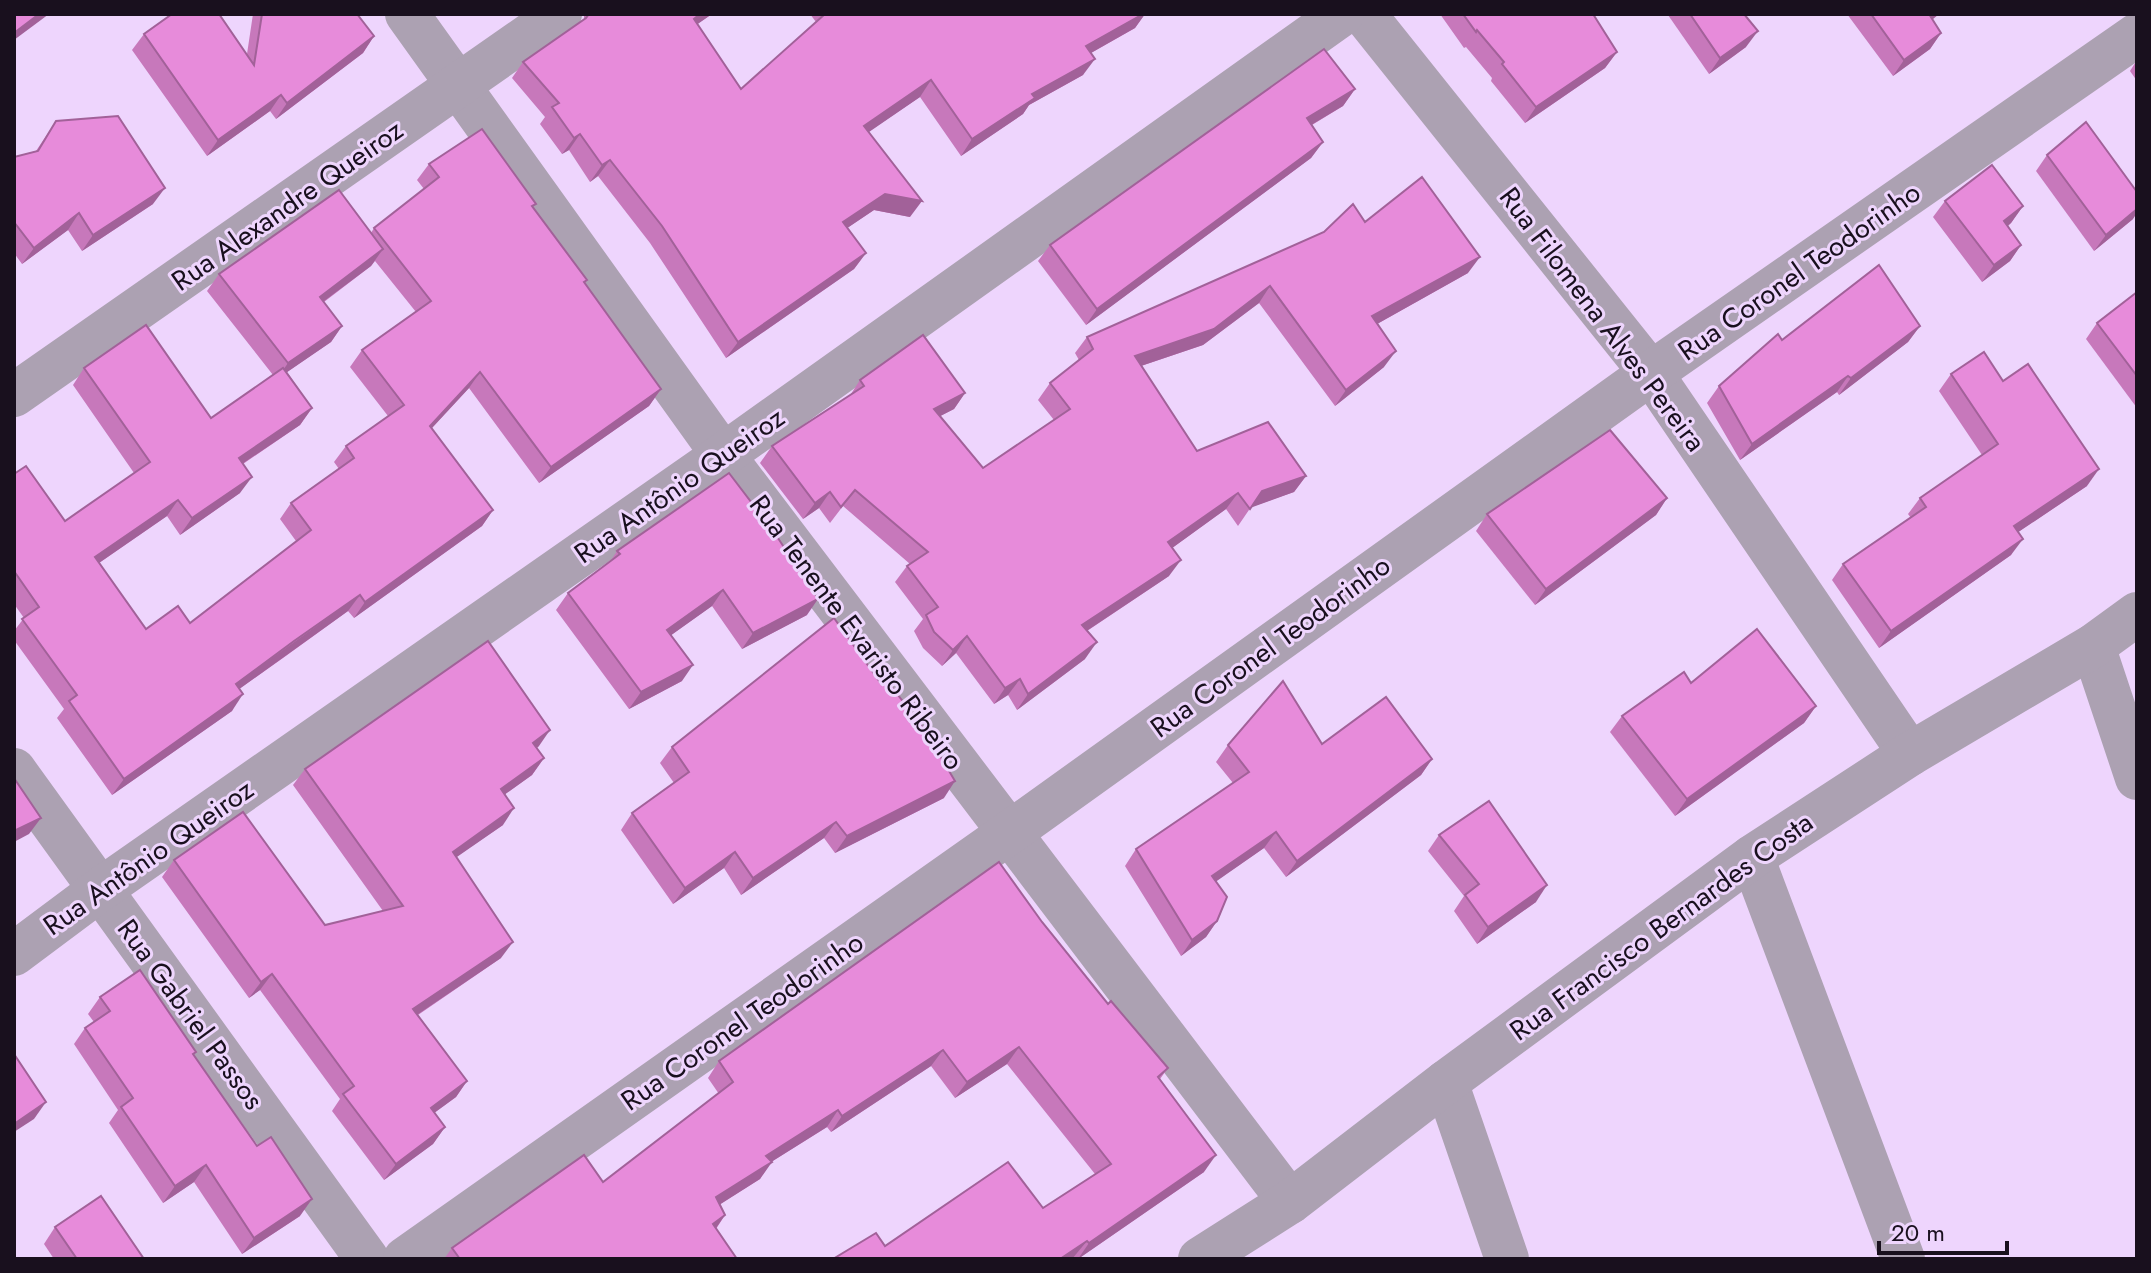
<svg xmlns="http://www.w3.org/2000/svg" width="2151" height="1273" font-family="Jost,sans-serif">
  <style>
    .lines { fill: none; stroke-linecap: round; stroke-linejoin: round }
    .street { stroke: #aca1b2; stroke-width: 44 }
    .wall { fill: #c778bb; fill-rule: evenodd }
    .shaded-wall { fill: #a26199 }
    .building { fill: #e78bda; stroke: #a26199; stroke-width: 2 }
    .labels { text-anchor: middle; stroke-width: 6; stroke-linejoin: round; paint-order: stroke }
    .street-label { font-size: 28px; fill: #19101e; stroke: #eed5fd }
  </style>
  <rect width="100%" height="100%" fill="#eed5fd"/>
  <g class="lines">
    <g class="street">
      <path d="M407 14 723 455 1290 1202"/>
      <path d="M1364 14 1651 373 1910 754"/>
      <path d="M14 395 560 14"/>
      <path d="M2093 646 2137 778"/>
      <path d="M14 770 367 1259"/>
      <path d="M1752 857 1903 1259"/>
      <path d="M14 954 101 889 723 455 1342 14"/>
      <path d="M1446 1082 1507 1259"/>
      <path d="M405 1259 1009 833 1651 373 2137 35"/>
      <path d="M1200 1259 1290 1202 1446 1082 1752 857 1910 754 2093 646 2137 614"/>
    </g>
  </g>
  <g class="wall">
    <path d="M253 14H357L374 36 363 53 276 119 270 111 207 156 132 50 144 34 247 54Z"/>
    <path d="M584 14H712L697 24 741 89 816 22 810 14H1145L1135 28 1091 53 1083 75 1029 105 1023 114 961 156 920 97 868 132 910 217 874 210 847 228 866 253 854 269 726 358 650 243 598 176 590 182 569 150 562 154 540 124 545 117 512 78 523 62 584 20Z"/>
    <path d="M1440 14H1593L1617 52 1605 68 1525 123 1491 81 1492 78 1466 47 1464 48Z"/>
    <path d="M1668 14H1744L1746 47 1709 74 1668 15Z"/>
    <path d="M1847 14H1939L1932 20 1941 33 1930 49 1893 76Z"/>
    <path d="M2137 60V81L2130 71Z"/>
    <path d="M1355 89 1343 106 1312 125 1323 142 1311 158 1086 325 1038 261 1050 245Z"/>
    <path d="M56 121 153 204 82 251 68 230 22 264 14 253V157L36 151Z"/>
    <path d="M2047 155 2133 219 2094 251 2036 171Z"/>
    <path d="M429 164 533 207 587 280 585 284 661 389 649 406 539 483 469 388 431 429 493 510 482 526 354 618 348 611 283 658 239 689 232 711 112 795 57 718 64 709 14 640V631L24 618 14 604V474L65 521 134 473 73 385 84 368 211 418 273 375 207 291 219 274 371 233 374 228 424 189 417 180ZM375 261 416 312 362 350 350 367 388 416 346 446 334 462 339 469 291 503 280 519 296 541 190 623 146 629 99 563 167 516 180 535 240 493 243 464 300 425 312 408 287 372 331 342 342 326 324 302 371 266Z"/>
    <path d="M1945 201 2023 206 2011 223 2008 226 2021 245 2010 261 1982 282 1933 217Z"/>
    <path d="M1365 222 1468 273 1377 324 1384 367 1335 406 1259 303 1203 345 1141 366 1197 451 1306 476 1294 492 1251 507 1238 526 1226 509 1172 548 1169 576 1087 631 1085 659 1017 710 1008 695 994 704 956 653 942 666 923 648 914 631 923 619 895 582 907 566 910 564 843 506 830 523 819 508 803 519 760 463 772 446 849 397 860 380 965 393 954 409 940 416 983 468 1054 420 1038 400 1050 383 1079 360 1075 353 1087 337Z"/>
    <path d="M2137 292V408L2086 339 2097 323Z"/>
    <path d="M1920 326 1908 342 1839 395 1837 392 1740 460 1707 403 1719 386 1782 340Z"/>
    <path d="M1951 374 2003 381 2087 486 2018 532 2011 555 1879 648 1832 580 1843 564 1911 518 1908 514 1920 498 1982 455 1939 391Z"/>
    <path d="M1667 498 1656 515 1535 605 1476 531 1487 514Z"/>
    <path d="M617 551 807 615 742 649 712 606 671 635 682 681 629 709 556 610 568 593 610 562Z"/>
    <path d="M1691 683 1816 706 1804 723 1675 816 1610 732 1622 716Z"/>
    <path d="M1322 744 1432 759 1421 775 1286 877 1264 848 1216 881 1217 921 1206 937 1181 956 1125 866 1136 849 1233 783 1216 762 1228 745Z"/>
    <path d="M539 746 537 748 544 758 532 775 505 794 503 825 456 857 501 958 418 1015 467 1081 456 1097 434 1113 445 1127 433 1144 384 1180 332 1111 340 1099 260 990 249 998 162 877 174 860 325 925 383 911 293 785 305 769Z"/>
    <path d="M672 747 944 798 835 853 824 838 741 895 724 868 673 904 621 830 632 813 674 783 660 763Z"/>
    <path d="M1439 835 1536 902 1477 944 1454 911 1464 896 1428 851Z"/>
    <path d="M1042 922 1108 1004 1168 1068 1160 1079 1204 1172 1078 1259 1075 1257 1072 1259H833L1043 1208 1095 1174 1007 1064 955 1098 931 1066 831 1132 827 1127 771 1162 760 1179 720 1204 725 1215 716 1229 737 1259H444L452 1248 603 1182 719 1094 708 1078 719 1061Z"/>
    <path d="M100 997 196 1052 194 1055 300 1216 242 1254 194 1182 163 1203 109 1123 118 1110 74 1044 85 1028 94 1022 88 1014Z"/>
    <path d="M55 1227 144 1259H54L44 1244Z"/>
  </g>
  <g class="shaded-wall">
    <path d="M39 14H49L14 40V33Z"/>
    <path d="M700 14H712L682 35 694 19Z"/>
    <path d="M1143 14H1145L1135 28 1075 62 1086 46Z"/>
    <path d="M1929 14H1939L1917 31Z"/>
    <path d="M1758 31 1746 47 1709 74 1720 58Z"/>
    <path d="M1941 33 1930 49 1893 76 1904 60Z"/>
    <path d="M374 36 363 53 276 119 287 103Z"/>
    <path d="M1617 52 1605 68 1525 123 1536 107Z"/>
    <path d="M1095 59 1083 75 1029 105 1023 114 961 156 972 139 1032 94Z"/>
    <path d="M931 80 920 97 853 143 864 126Z"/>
    <path d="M1355 89 1343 106 1296 134 1307 118Z"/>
    <path d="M281 95 270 111 207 156 218 140Z"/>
    <path d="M580 134 569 150 562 154 574 138Z"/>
    <path d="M1323 142 1311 158 1086 325 1097 309Z"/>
    <path d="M610 160 598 176 590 182 602 165Z"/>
    <path d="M165 188 153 204 82 251 93 235Z"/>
    <path d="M885 194 922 201 910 217 874 210 831 239 843 222Z"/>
    <path d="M2023 206 2011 223 1993 237 2004 221Z"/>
    <path d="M2137 209V213L2133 219 2094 251 2106 235Z"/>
    <path d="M79 213 68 230 22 264 34 248Z"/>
    <path d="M2021 245 2010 261 1982 282 1994 265Z"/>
    <path d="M383 249 371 266 308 313 320 297Z"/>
    <path d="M866 253 854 269 726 358 738 342Z"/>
    <path d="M1480 257 1468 273 1361 333 1372 316Z"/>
    <path d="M1270 286 1259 303 1203 345 1123 372 1135 356Z"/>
    <path d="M342 326 331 342 277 379 288 363Z"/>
    <path d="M1920 326 1908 342 1839 395 1851 378Z"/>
    <path d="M1396 351 1384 367 1335 406 1346 390Z"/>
    <path d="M480 372 469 388 418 443 430 426Z"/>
    <path d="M1848 376 1837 392 1740 460 1752 444Z"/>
    <path d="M661 389 649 406 539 483 551 467Z"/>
    <path d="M965 393 954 409 923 425 934 409Z"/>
    <path d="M312 408 300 425 227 474 239 458Z"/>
    <path d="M2099 469 2087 486 2002 543 2014 526Z"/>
    <path d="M1306 476 1294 492 1250 508 1262 491Z"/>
    <path d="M252 477 240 493 180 535 192 518Z"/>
    <path d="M830 492 819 508 803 519 815 503Z"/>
    <path d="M1238 493 1226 509 1157 559 1168 542Z"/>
    <path d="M1667 498 1656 515 1535 605 1546 589Z"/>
    <path d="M178 500 167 516 83 574 95 557Z"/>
    <path d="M493 510 482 526 354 618 365 602Z"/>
    <path d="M2023 539 2011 555 1879 648 1891 631Z"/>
    <path d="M1181 560 1169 576 1070 642 1082 625Z"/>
    <path d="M723 590 712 606 656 646 667 630Z"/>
    <path d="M360 595 348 611 224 700 236 684Z"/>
    <path d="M818 599 807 615 742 649 753 633Z"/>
    <path d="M967 636 956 653 942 666 953 650Z"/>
    <path d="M1097 642 1085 659 1017 710 1028 694Z"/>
    <path d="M693 665 682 681 629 709 641 692Z"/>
    <path d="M1020 679 1008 695 994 704 1005 688Z"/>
    <path d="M243 694 232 711 112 795 124 779Z"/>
    <path d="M1816 706 1804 723 1675 816 1687 799Z"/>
    <path d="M550 730 539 746 521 759 533 743Z"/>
    <path d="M544 758 532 775 490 805 501 789Z"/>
    <path d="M1432 759 1421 775 1286 877 1297 861Z"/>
    <path d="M955 781 944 798 835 853 847 836Z"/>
    <path d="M514 808 503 825 441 868 453 852Z"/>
    <path d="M41 818 29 834 14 842V831Z"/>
    <path d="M836 822 824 838 741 895 753 878Z"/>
    <path d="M1276 832 1264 848 1201 892 1212 876Z"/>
    <path d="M735 852 724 868 673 904 685 888Z"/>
    <path d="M1547 885 1536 902 1477 944 1488 927Z"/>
    <path d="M1217 921 1206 937 1181 956 1192 940Z"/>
    <path d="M513 942 501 958 402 1025 413 1009Z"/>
    <path d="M272 974 260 990 249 998 261 982Z"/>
    <path d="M1019 1047 1007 1064 955 1098 967 1082Z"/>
    <path d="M943 1050 931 1066 831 1132 842 1116Z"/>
    <path d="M467 1081 456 1097 419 1124 431 1108Z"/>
    <path d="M46 1102 34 1119 14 1132V1124Z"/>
    <path d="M838 1110 827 1127 755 1172 766 1156Z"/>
    <path d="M445 1127 433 1144 384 1180 396 1164Z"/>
    <path d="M1216 1155 1204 1172 1078 1259 1089 1243Z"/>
    <path d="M772 1162 760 1179 705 1214 716 1197Z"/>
    <path d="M206 1165 194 1182 163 1203 175 1186Z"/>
    <path d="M312 1199 300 1216 242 1254 254 1238Z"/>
    <path d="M725 1215 714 1231 713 1224Z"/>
    <path d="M1087 1241 1072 1259H1060Z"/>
  </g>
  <g class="building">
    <path d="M14 14H39L14 33Z"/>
    <path d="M172 14H219L254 65 262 14H357L374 36 287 103 281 95 218 140 144 34Z"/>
    <path d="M589 14H700L694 19 741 89 825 14H1143L1086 46 1095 59 1032 94 1035 98 972 139 931 80 864 126 922 201 885 194 843 222 866 253 738 342 662 226 610 160 602 165 580 134 574 138 552 107 559 103 523 62 586 18Z"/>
    <path d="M1463 14H1593L1617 52 1536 107 1502 64 1504 62 1477 30 1476 32Z"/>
    <path d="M1690 14H1744L1758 31 1720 58Z"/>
    <path d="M1871 14H1929L1941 33 1904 60Z"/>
    <path d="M1324 49 1355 89 1307 118 1323 142 1097 309 1050 245Z"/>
    <path d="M118 116 165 188 93 235 79 213 34 248 14 222V157L38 151 56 121Z"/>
    <path d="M2086 122 2137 192V209L2106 235 2047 155Z"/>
    <path d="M482 129 536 204 532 206 587 280 584 282 661 389 551 467 480 372 430 426 493 510 365 602 360 595 294 641 236 684 243 694 124 779 69 701 77 695 22 619 39 607 14 571V474L26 466 65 521 150 462 84 368 146 325 211 418 283 368 312 408 239 458 252 477 192 518 178 500 95 557 146 629 178 606 190 623 311 530 291 503 354 458 346 446 404 405 362 350 431 301 374 228 439 177 429 164Z"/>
    <path d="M1992 165 2023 206 2004 221 2021 245 1994 265 1945 201Z"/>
    <path d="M1422 177 1480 257 1372 316 1396 351 1346 390 1270 286 1214 329 1135 356 1197 451 1268 422 1306 476 1262 491 1250 509 1238 493 1168 542 1181 560 1082 625 1097 642 1028 694 1020 679 1005 688 967 636 953 650 934 632 926 615 938 607 907 566 928 552 855 490 841 507 830 492 815 503 772 446 864 386 860 380 923 335 965 393 934 409 983 468 1070 409 1050 383 1093 349 1087 337 1324 232 1353 204 1365 222Z"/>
    <path d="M339 190 383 249 320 297 342 326 288 363 219 274Z"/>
    <path d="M1879 265 1920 326 1851 378 1848 376 1752 444 1719 386 1778 334 1782 340Z"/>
    <path d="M2137 292V376L2097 323Z"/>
    <path d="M1984 352 2003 381 2028 364 2099 469 2014 526 2023 539 1891 631 1843 564 1926 507 1920 498 1998 444 1951 374Z"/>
    <path d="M1610 430 1667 498 1546 589 1487 514Z"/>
    <path d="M729 473 774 532 818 599 753 633 723 590 667 630 693 665 641 692 568 593 620 554 617 551Z"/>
    <path d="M834 618 882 685 888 682 924 729 955 781 847 836 836 822 753 878 735 852 685 888 632 813 689 772 672 747Z"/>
    <path d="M1757 629 1816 706 1687 799 1622 716 1684 672 1691 683Z"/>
    <path d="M488 641 550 730 533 743 544 758 501 789 514 808 453 852 513 942 413 1009 467 1081 431 1108 445 1127 396 1164 343 1094 354 1086 272 974 261 982 174 860 243 812 325 925 403 906 305 769Z"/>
    <path d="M1283 681 1322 744 1386 697 1432 759 1297 861 1276 832 1212 876 1227 897 1217 921 1192 940 1136 849 1249 772 1228 745Z"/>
    <path d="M14 778 41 818 14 831Z"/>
    <path d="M1489 801 1547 885 1488 927 1465 895 1479 884 1439 835Z"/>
    <path d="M999 862 1042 922 1108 1004 1111 1001 1168 1068 1158 1077 1216 1155 1089 1243 1087 1241 1060 1259H833L876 1233 885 1246 1008 1162 1043 1208 1111 1164 1019 1047 967 1082 943 1050 842 1116 838 1110 766 1156 772 1162 716 1197 725 1215 713 1224 737 1259H460L452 1248 584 1155 603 1182 733 1082 719 1061Z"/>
    <path d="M140 970 196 1052 193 1054 257 1146 271 1137 312 1199 254 1238 206 1165 175 1186 121 1107 133 1098 85 1028 110 1011 100 997Z"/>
    <path d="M14 1054 46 1102 14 1124Z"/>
    <path d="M101 1196 144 1259H77L55 1227Z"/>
  </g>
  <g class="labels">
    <g class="street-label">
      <text transform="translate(287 205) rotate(-35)" y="10">Rua Alexandre Queiroz</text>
      <text transform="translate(1799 271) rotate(-35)" y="10">Rua Coronel Teodorinho</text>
      <text transform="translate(1603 319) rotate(53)" y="10">Rua Filomena Alves Pereira</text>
      <text transform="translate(679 485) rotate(-35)" y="10">Rua Antônio Queiroz</text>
      <text transform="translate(857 632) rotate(53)" y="10">Rua Tenente Evaristo Ribeiro</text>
      <text transform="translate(1270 646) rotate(-36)" y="10">Rua Coronel Teodorinho</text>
      <text transform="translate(148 857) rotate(-35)" y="10">Rua Antônio Queiroz</text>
      <text transform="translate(1661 926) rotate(-36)" y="10">Rua Francisco Bernardes Costa</text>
      <text transform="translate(191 1014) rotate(54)" y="10">Rua Gabriel Passos</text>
      <text transform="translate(742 1021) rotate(-35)" y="10">Rua Coronel Teodorinho</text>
    </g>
  </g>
  <rect width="2151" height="1273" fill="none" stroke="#19101e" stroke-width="32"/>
  <path d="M1879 1241v12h128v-12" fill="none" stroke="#19101e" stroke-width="4"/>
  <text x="1891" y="1241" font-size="24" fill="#19101e" stroke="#eed5fd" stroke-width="6" paint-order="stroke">20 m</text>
</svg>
